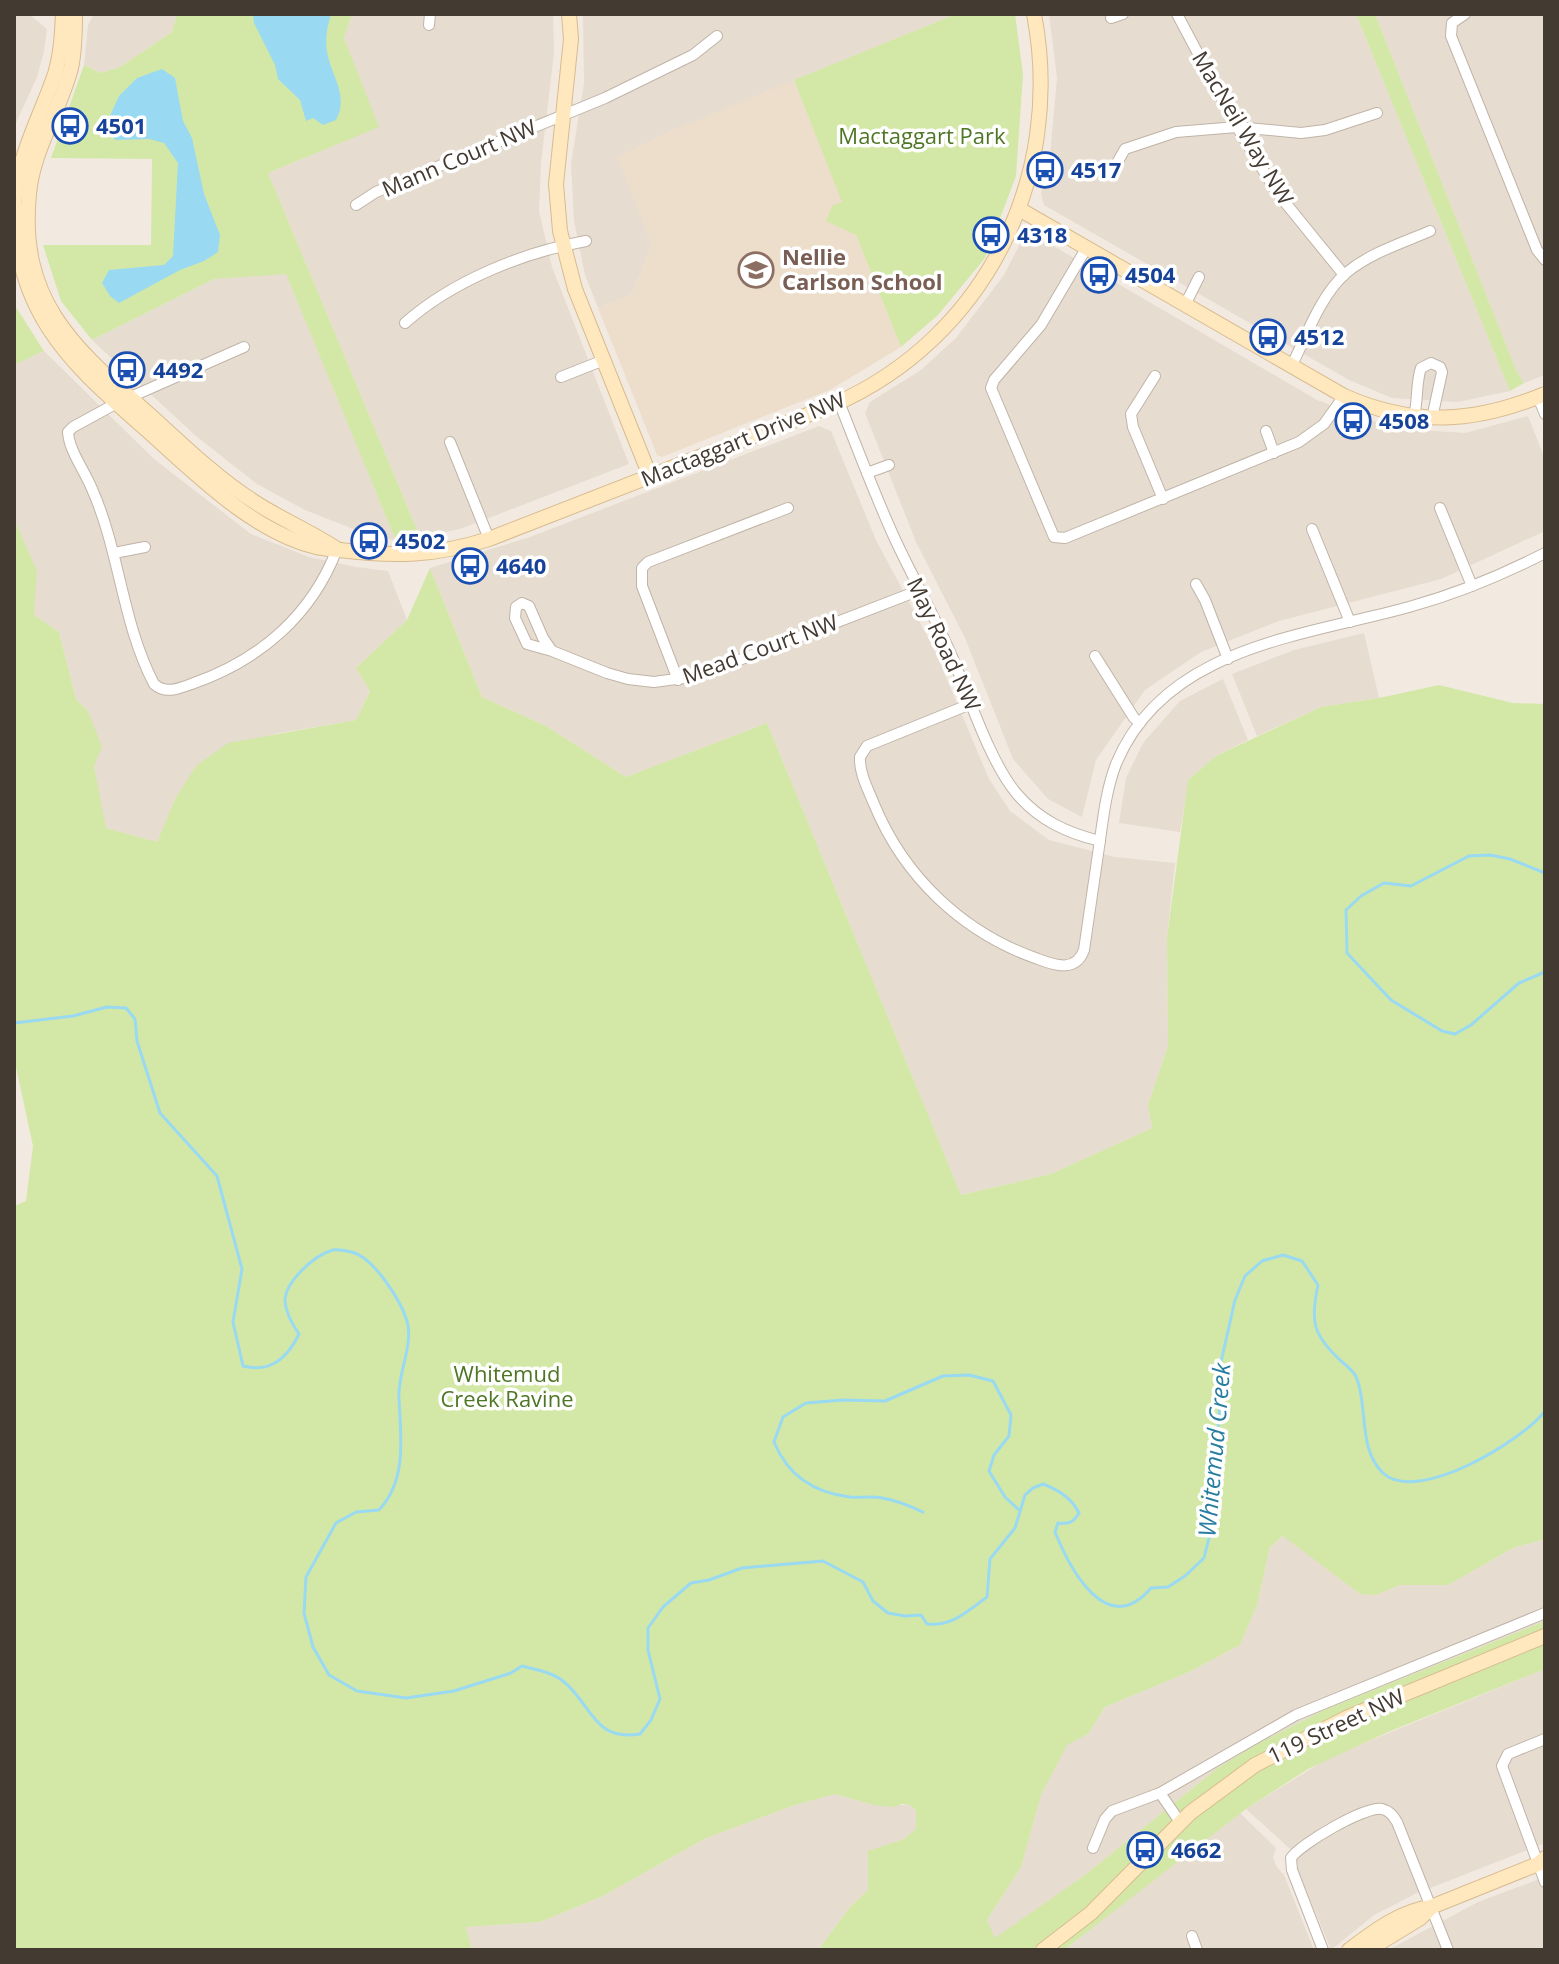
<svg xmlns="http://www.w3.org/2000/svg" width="1559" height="1964" font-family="'Open Sans',sans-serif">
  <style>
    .residential { fill: #e6dccf }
    .education { fill: #ecdeca }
    .green { fill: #d3e8a7 }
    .water { fill: #99d9f2 }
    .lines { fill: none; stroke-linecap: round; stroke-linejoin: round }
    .stream { stroke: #99d9f2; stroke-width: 3 }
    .street-casing { stroke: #c0b4a7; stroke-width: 12 }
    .secondary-casing { stroke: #d7bc90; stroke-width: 16 }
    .street { stroke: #fff; stroke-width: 10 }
    .secondary { stroke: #ffe7be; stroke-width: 14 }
    .labels { text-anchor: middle; stroke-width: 7; stroke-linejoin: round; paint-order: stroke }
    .transit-label { font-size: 22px; font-weight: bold; fill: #164399; stroke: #fff; text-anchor: start }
    .street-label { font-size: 22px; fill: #433a32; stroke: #fff }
    .park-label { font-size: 22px; fill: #4e7624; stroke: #fff }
    .education-label { font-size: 22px; font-weight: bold; fill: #785e54; stroke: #fff; text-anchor: start }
    .water-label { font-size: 24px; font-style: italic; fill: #267da1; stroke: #fff }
  </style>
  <rect width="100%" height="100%" fill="#f2eae1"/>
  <g class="residential">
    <path d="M14 14H29L47 29 44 51 37 77 14 127Z"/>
    <path d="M97 14H177L172 32 120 67 101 73 84 65 88 25 93 16Z"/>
    <path d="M352 14H553L554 53 541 163 539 211 552 267 629 464 460 529 420 537 268 173 378 127 344 38Z"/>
    <path d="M583 14H956L669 132 618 157 652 245 631 295 598 308 585 275 574 221 571 164 584 83Z"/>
    <path d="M1049 14H1356L1510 391 1458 402 1392 398 1349 380 1044 205 1041 194 1050 155 1057 78Z"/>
    <path d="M1375 14H1545V375L1524 383 1516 370Z"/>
    <path d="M1033 234 1317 400 1392 428 1465 433 1528 416 1545 459V531L1441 579 1279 621 1201 652 1145 690 1096 760 1082 817 1048 799 1013 759 965 638 916 542 865 413 870 402 921 370 956 338 1004 275 1021 242Z"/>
    <path d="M286 273 396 541 356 530 305 510 257 484 196 436 92 340 214 279Z"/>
    <path d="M44 351 154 459 251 534 309 557 356 567 388 571 407 620 356 668 370 690 356 720 274 734 175 799 157 842 105 828 94 766 88 711 76 699 59 632 34 615 36 571 14 519V365Z"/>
    <path d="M819 426 831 431 876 540 935 651 989 779 1010 811 1049 840 1115 857 1175 863 1167 937 1168 1046 1148 1105 1152 1128 1051 1174 961 1195 767 723 626 777 546 726 482 697 430 568 530 537Z"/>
    <path d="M1364 633 1379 698 1321 707 1257 736 1232 674 1294 650Z"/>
    <path d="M1223 679 1248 740 1216 756 1189 779 1180 832 1119 823 1126 778 1143 743 1180 701Z"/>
    <path d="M1284 1536 1360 1594 1376 1595 1400 1585H1448L1513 1548 1545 1539V1621L1324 1710 1261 1742 1219 1767 1085 1875 995 1939 987 1920 1021 1867 1041 1795 1067 1744 1088 1734 1105 1707 1189 1672 1240 1645 1257 1605 1270 1547Z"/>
    <path d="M1545 1669V1843L1415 1894 1374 1915 1331 1950 1298 1870 1296 1862 1298 1856 1246 1809 1330 1757Z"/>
    <path d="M835 1794 873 1805H910L916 1811V1830L904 1839 868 1852V1890L850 1907 818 1950H472L466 1927 540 1922 603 1896 704 1839 795 1805Z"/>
    <path d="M1240 1813 1276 1848 1273 1857 1276 1866 1284 1875 1314 1950H1064Z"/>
    <path d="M1545 1877V1950H1388L1478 1902Z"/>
  </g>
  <path class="education" d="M794 80 901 347 830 390 662 457 657 455 598 308 631 295 652 245 617 157 669 132Z"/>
  <g class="green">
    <path d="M177 14H352L344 38 379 127 268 173 420 537 396 541 286 274 214 279 92 340 61 301 43 245H151L152 159 51 158 84 65 101 73 120 67 172 32Z"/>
    <path d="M956 14H1015L1023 74 1016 176 985 258 938 315 901 347 856 235 826 221 832 206 842 202 794 80Z"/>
    <path d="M1356 14H1375L1516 370 1524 383 1510 391Z"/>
    <path d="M14 304 44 351 14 365Z"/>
    <path d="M14 519 37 571 34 615 59 632 76 699 88 711 102 747 94 766 106 828 157 842 175 799 196 766 228 743 356 720 370 691 356 668 407 620 430 568 482 697 546 726 626 777 767 723 961 1195 1051 1174 1152 1128 1148 1105 1168 1046 1167 937 1188 780 1216 756 1321 707 1379 698 1439 685 1513 703 1545 704V1539L1513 1548 1448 1585H1400L1376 1595 1360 1594 1283 1536 1270 1547 1257 1605 1240 1645 1189 1672 1105 1707 1088 1734 1067 1745 1041 1795 1021 1867 987 1920 995 1938 1085 1875 1219 1767 1261 1742 1324 1710 1545 1621V1669L1388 1732 1308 1769 1246 1809 1064 1950H818L850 1907 868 1890V1851L904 1839 916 1829V1811L910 1805 902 1804 893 1807 873 1805 835 1794 795 1805 704 1839 603 1896 540 1922 466 1927 472 1950H14V1206L26 1201 33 1146 14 1058Z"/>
  </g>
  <g class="water">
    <path d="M253 14H331C327 27 325 38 327 52 332 78 349 95 336 120L323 125 313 118 306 121 300 100 278 79 275 65 254 23Z"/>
    <path d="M162 69 175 78 183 121 192 138 204 194 220 235 218 252 204 261 180 270 119 303 110 296 102 283 109 270 164 265 173 256 178 163 164 143 149 139 115 140 108 131V120L119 96 137 78Z"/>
  </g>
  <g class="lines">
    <g class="stream">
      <path d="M1545 873 1510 859 1490 855 1469 856 1411 886 1384 883 1361 896 1346 910 1347 953 1391 1000 1442 1031 1455 1034 1471 1025 1519 983 1545 972"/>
      <path d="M14 1023 73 1016 107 1007 126 1008 135 1019 137 1041 160 1113 217 1176 242 1269 233 1322 243 1366C270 1373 287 1359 299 1334 292 1324 286 1314 285 1301 285 1282 314 1255 333 1250 337 1249 347 1251 351 1252 373 1256 401 1301 407 1321 414 1345 397 1374 399 1399 401 1438 407 1480 379 1510L356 1512 336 1523 306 1577 304 1613 313 1647 329 1675 357 1691 406 1698 454 1691 511 1673 522 1666C536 1670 552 1672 563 1681 592 1704 593 1742 640 1734L651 1720 660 1699 648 1650V1628L663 1607 691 1583 709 1580 742 1568 823 1561 863 1582 873 1601 888 1613 905 1616 921 1615 927 1624C951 1627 968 1611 987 1597L990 1559 1015 1528 1025 1495 1033 1488 1043 1484C1059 1490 1072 1498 1079 1513 1073 1523 1069 1524 1058 1523L1055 1532C1070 1569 1107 1640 1151 1588L1168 1587 1185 1576 1204 1558 1210 1534 1206 1503 1213 1445 1219 1423 1221 1362 1235 1300 1245 1276 1262 1261 1283 1255 1302 1261 1318 1285C1310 1322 1313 1335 1341 1361 1347 1366 1355 1372 1357 1379 1368 1408 1358 1449 1383 1473 1417 1505 1522 1441 1545 1411"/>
      <path d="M923 1512C910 1506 896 1500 882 1498 872 1496 861 1498 850 1497 815 1493 788 1476 774 1442L783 1417 806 1403 843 1400 885 1401 943 1376 969 1375 993 1381 1011 1415 1009 1436 994 1455 989 1471 1005 1497 1018 1509"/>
    </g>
    <defs>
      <g id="street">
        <path d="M1177 14 1237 127 1275 190 1344 275"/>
        <path d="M1465 14 1452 23 1451 36 1537 250 1545 260"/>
        <path d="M1111 18 1123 14"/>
        <path d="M429 25 430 14"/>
        <path d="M1110 175 1125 149 1176 132 1237 127 1301 133 1325 130 1377 113"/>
        <path d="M356 205 376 192 605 98 693 55 717 36"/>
        <path d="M1087 247 1041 325 994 380 991 388 1054 537 1065 538 1299 442 1324 424 1344 396"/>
        <path d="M1186 303 1199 277"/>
        <path d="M405 323C452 281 524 252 586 241"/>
        <path d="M244 347 117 403 73 427 68 432C69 451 85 471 92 489 120 552 122 623 154 684 166 695 180 688 194 683 260 660 312 615 337 549"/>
        <path d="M1292 365C1307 335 1320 296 1346 273 1370 253 1402 243 1430 231"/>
        <path d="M1155 376 1131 414 1133 427 1163 499"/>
        <path d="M561 377 604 360"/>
        <path d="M1538 397 1545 414"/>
        <path d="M839 402C857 447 874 493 894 537 912 576 933 613 950 652 968 693 989 761 1017 794 1039 820 1067 833 1100 841"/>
        <path d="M1414 417C1418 401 1416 381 1421 368L1431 363 1440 367 1442 372 1432 418"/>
        <path d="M1266 431 1274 453"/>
        <path d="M450 442 489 539"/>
        <path d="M867 473 889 465"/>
        <path d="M1440 508 1472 586"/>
        <path d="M1312 529 1350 622"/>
        <path d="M114 553 145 547"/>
        <path d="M1196 584 1205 600 1228 659"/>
        <path d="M552 651 527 644 515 618 516 607 522 603 529 606 543 638 552 651 607 673 628 679 654 682 698 676 920 590"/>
        <path d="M1095 656 1134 718 1140 723"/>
        <path d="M678 680 642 586V568L648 562 788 508"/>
        <path d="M973 703 867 746 860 757C859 773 868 789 874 804 904 877 963 933 1038 959 1056 966 1076 972 1084 950 1089 916 1094 881 1099 847 1103 819 1106 790 1116 764 1164 647 1304 636 1409 607 1456 594 1502 575 1545 553"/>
        <path d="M1545 1739 1508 1754 1502 1766 1545 1882"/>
        <path d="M1160 1793 1180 1822"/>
        <path d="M1093 1848 1105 1819 1112 1811 1160 1793 1296 1715 1545 1613"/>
        <path d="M1192 1936 1197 1950"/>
        <path d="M1323 1950 1292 1870 1291 1858C1300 1844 1365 1806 1382 1809 1390 1811 1393 1816 1397 1822L1448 1950"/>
      </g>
      <g id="secondary">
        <path d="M63 14C62 34 61 54 55 74 37 126 8 173 15 230 19 265 29 297 48 327 74 368 112 399 148 431 195 473 253 532 316 547 324 549 332 549 340 550 394 557 436 556 489 539L833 405C986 338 1065 176 1034 14"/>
        <path d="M75 14C75 32 75 50 71 68 60 111 33 149 29 194 18 304 77 350 151 416 184 446 216 477 253 501 280 519 310 531 337 549"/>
        <path d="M569 14 571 39 556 184 560 231 575 289 650 476"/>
        <path d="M1019 209 1344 396C1414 427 1475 423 1545 394"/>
        <path d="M1043 1950 1091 1913 1190 1813 1255 1765 1346 1718 1545 1636"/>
        <path d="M1349 1950C1373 1932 1400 1911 1431 1907L1538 1864 1545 1858"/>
        <path d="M1368 1950 1419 1919 1431 1908"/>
      </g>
    </defs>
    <use href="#street" class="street-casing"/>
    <use href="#secondary" class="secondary-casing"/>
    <use href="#street" class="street"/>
    <use href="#secondary" class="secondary"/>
  </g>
  <defs>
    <symbol id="bus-ring" viewBox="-11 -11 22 22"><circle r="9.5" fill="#fff" stroke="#1a4fb4" stroke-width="1.5"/><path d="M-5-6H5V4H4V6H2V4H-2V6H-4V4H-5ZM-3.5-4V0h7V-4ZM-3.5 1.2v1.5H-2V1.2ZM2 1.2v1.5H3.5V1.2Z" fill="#1a4fb4"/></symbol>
    <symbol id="school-ring" viewBox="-11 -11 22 22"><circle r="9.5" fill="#fff" stroke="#8d6e63" stroke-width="1.5"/><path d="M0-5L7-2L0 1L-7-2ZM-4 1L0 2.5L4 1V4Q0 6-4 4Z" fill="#8d6e63"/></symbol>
  </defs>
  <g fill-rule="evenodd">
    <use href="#bus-ring" x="50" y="106" width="40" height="40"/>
    <use href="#bus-ring" x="1025" y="150" width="40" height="40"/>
    <use href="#bus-ring" x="971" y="215" width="40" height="40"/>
    <use href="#school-ring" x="736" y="250" width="40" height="40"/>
    <use href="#bus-ring" x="1079" y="255" width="40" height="40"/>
    <use href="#bus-ring" x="1248" y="317" width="40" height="40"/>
    <use href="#bus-ring" x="107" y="350" width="40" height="40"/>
    <use href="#bus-ring" x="1333" y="401" width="40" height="40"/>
    <use href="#bus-ring" x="349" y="521" width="40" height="40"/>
    <use href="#bus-ring" x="450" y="546" width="40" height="40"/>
    <use href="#bus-ring" x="1125" y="1830" width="40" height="40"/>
  </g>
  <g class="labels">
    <g class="transit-label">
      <text x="96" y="134">4501</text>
      <text x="1071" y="178">4517</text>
      <text x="1017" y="243">4318</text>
      <text x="1125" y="283">4504</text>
      <text x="1294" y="345">4512</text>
      <text x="153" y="378">4492</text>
      <text x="1379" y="429">4508</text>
      <text x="395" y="549">4502</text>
      <text x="496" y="574">4640</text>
      <text x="1171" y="1858">4662</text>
    </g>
    <g class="street-label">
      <text transform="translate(1243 128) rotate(59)" y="8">MacNeil Way NW</text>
      <text transform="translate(459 158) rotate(-23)" y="8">Mann Court NW</text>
      <text transform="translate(743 439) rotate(-22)" y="8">Mactaggart Drive NW</text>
      <text transform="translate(944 644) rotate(65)" y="8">May Road NW</text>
      <text transform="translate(760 649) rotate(-20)" y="8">Mead Court NW</text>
      <text transform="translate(1336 1726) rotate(-25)" y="8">119 Street NW</text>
    </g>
    <g class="park-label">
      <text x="922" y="144">Mactaggart Park</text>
      <text x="507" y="1382">Whitemud<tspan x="507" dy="25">Creek Ravine</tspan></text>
    </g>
    <g class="education-label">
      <text x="782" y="265">Nellie<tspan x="782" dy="25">Carlson School</tspan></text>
    </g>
    <g class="water-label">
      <text transform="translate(1215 1450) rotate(-85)" y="8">Whitemud Creek</text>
    </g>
  </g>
  <rect width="1559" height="1964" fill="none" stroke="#433a32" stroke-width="32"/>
</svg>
